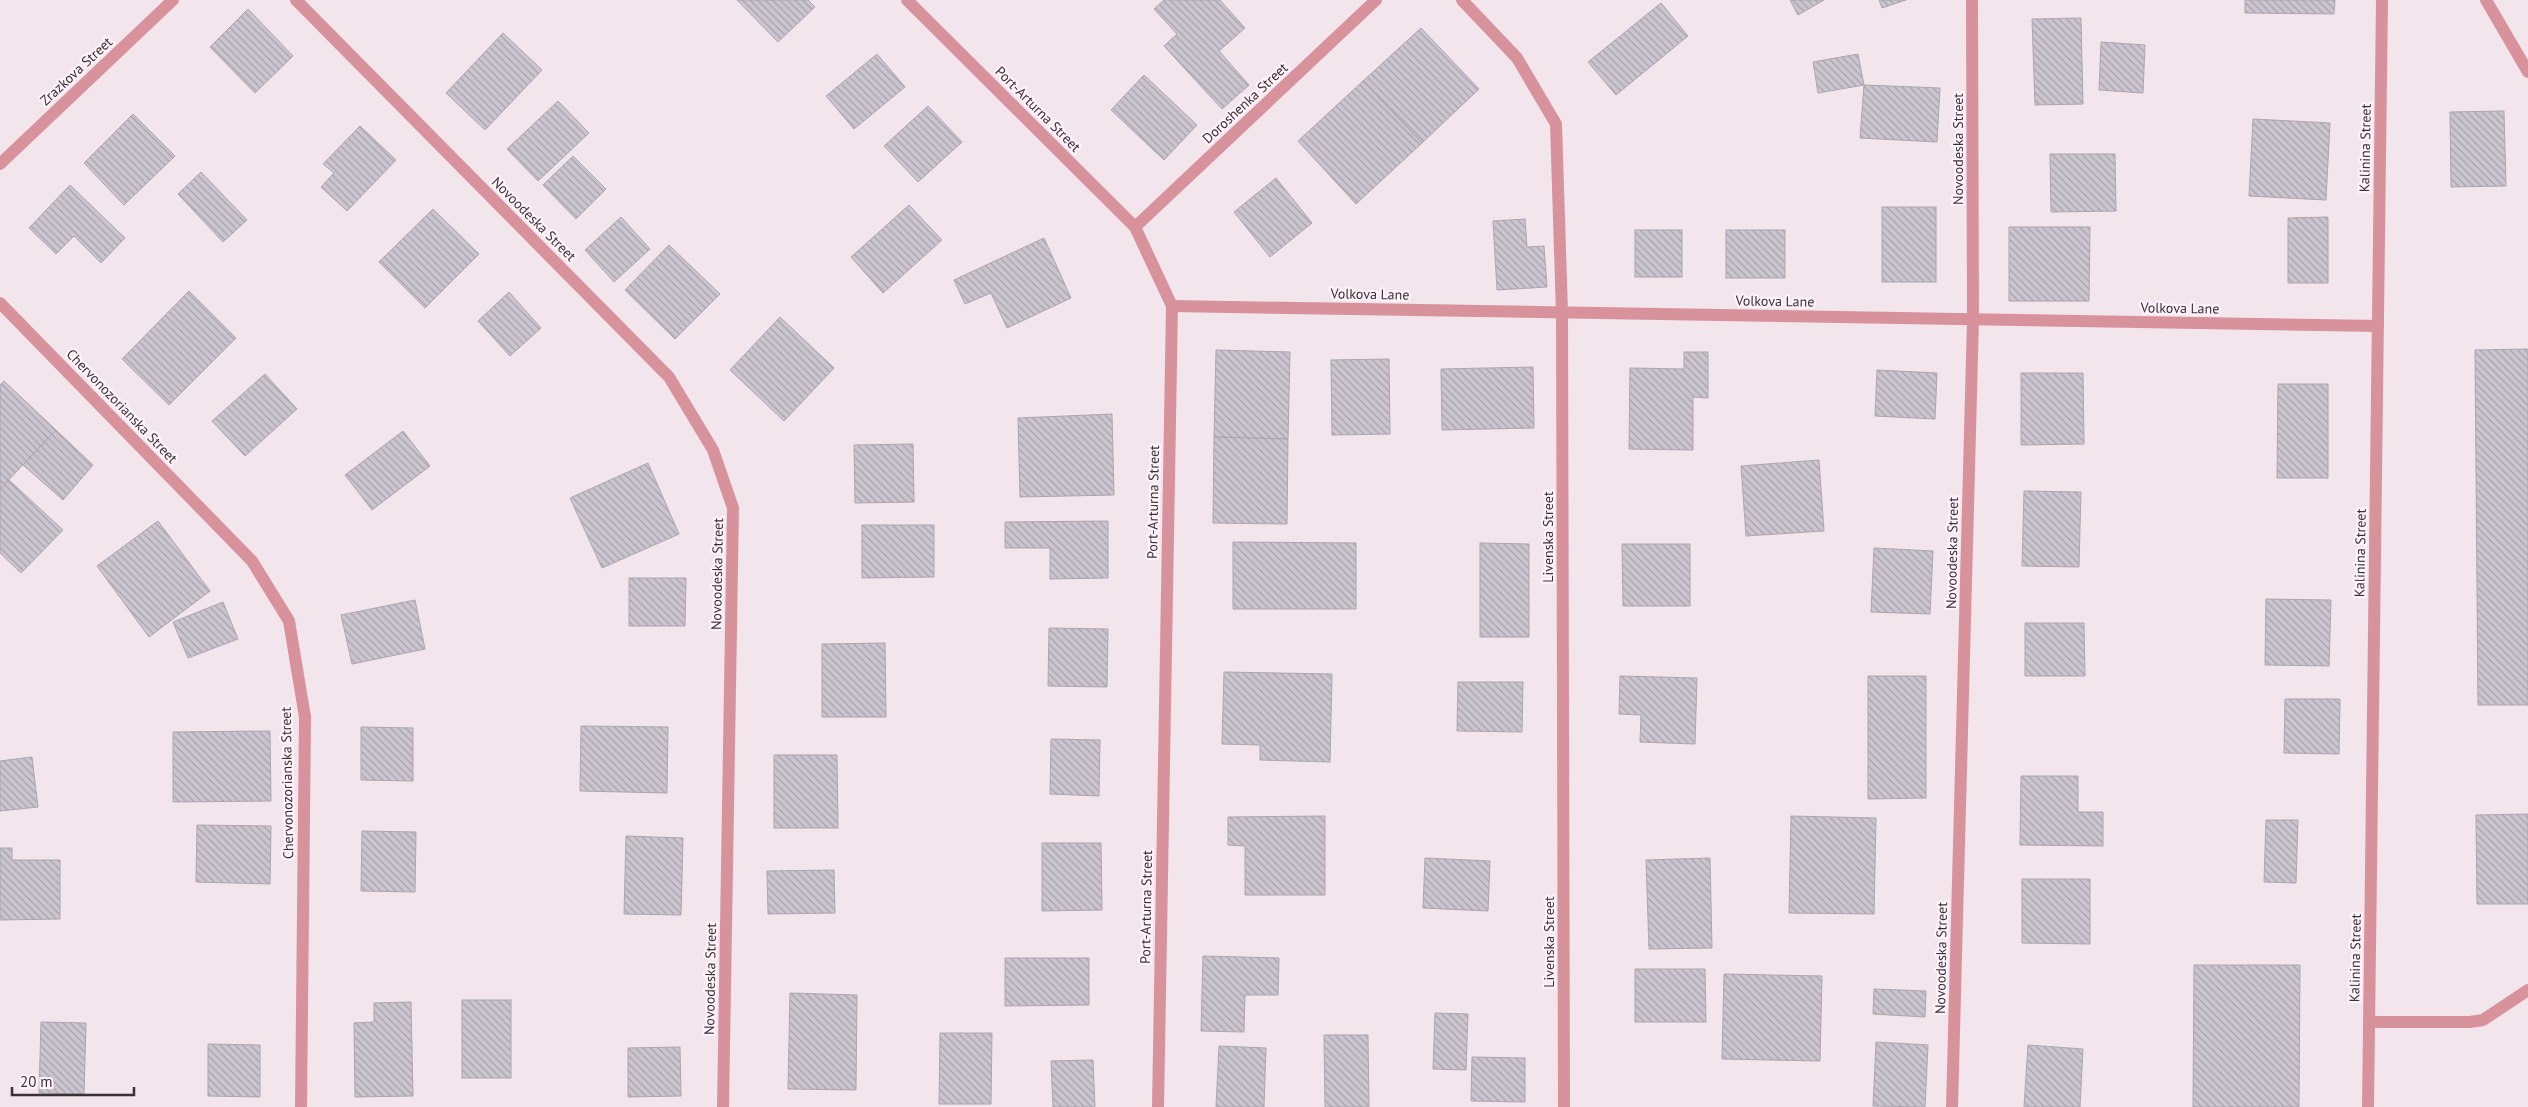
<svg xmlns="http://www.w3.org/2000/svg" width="2528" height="1107" font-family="'PT Sans',sans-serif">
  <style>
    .building { fill: url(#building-back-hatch); stroke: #aca6b0 }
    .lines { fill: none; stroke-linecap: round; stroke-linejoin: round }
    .service { stroke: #d8929c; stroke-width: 12 }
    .minor { stroke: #d8929c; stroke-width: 12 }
    .labels { text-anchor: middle; stroke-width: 4.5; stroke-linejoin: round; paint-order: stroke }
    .street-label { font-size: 14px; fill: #373235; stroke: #fff2fa }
  </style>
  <defs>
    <pattern id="building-back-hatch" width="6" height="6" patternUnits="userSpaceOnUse" patternTransform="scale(1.25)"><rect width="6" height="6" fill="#cbc5cf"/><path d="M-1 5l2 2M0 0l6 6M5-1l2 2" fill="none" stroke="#a6a1a9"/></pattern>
  </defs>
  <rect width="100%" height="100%" fill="#f2e5ec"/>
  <g class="building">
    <path d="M737 0H808L815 7 778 42Z"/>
    <path d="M1164 0H1220L1245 28 1219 51 1249 85 1222 109 1164 46 1177 34 1154 9Z"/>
    <path d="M1790 0H1824L1798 15Z"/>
    <path d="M1879 0H1906L1882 8Z"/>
    <path d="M2245 0H2335L2334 14 2245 13Z"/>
    <path d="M1661 3 1688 36 1616 95 1588 62Z"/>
    <path d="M248 9 293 56 255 93 210 47Z"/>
    <path d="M2081 18 2083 104 2035 105 2032 19Z"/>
    <path d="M1421 28 1479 89 1422 143 1363 81Z"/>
    <path d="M503 33 542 70 485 130 446 93Z"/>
    <path d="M2101 42 2145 45 2143 93 2099 90Z"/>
    <path d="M877 54 905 87 854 129 826 96Z"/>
    <path d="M1858 54 1864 85 1818 93 1813 62Z"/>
    <path d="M1144 75 1197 125 1164 160 1111 110Z"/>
    <path d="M1363 81 1422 143 1356 204 1298 141Z"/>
    <path d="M1864 85 1940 88 1937 142 1860 138Z"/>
    <path d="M558 101 589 133 538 181 507 149Z"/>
    <path d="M928 106 962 142 918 182 884 146Z"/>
    <path d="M2504 111 2506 186 2451 187 2450 112Z"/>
    <path d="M133 114 175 156 124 205 84 163Z"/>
    <path d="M2253 119 2330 123 2326 200 2249 196Z"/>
    <path d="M360 126 396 160 347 211 321 187 334 173 323 164Z"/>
    <path d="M2050 154H2115L2116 211 2051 212Z"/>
    <path d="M573 156 606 189 576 219 543 185Z"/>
    <path d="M201 172 247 220 223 242 178 194Z"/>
    <path d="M1276 178 1312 223 1270 257 1234 212Z"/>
    <path d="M70 185 125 238 101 263 74 236 56 254 29 228Z"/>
    <path d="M909 205 942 240 883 293 851 257Z"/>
    <rect x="1882" y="207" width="54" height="75"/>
    <path d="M433 209 479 254 425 308 379 262Z"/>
    <path d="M621 217 650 249 614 282 585 250Z"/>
    <path d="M2328 217V283H2288V218Z"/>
    <path d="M1525 219 1527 247 1544 246 1547 287 1497 290 1493 221Z"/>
    <path d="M2009 227H2090L2089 301H2009Z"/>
    <rect x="1635" y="230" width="47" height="47"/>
    <rect x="1726" y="230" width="59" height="48"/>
    <path d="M1044 238 1071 298 1007 328 991 293 965 304 954 280Z"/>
    <path d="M669 245 720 294 675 339 625 290Z"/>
    <path d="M189 291 236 338 169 405 122 359Z"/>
    <path d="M509 292 541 328 510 356 478 321Z"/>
    <path d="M780 317 834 368 784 421 730 370Z"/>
    <path d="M2528 349V705H2478L2475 350Z"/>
    <path d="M1216 350 1290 352 1288 439 1214 437Z"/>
    <path d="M1684 352H1708V398L1693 397V450L1629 449 1630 368 1684 369Z"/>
    <path d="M1389 359 1390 434 1332 435 1331 360Z"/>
    <path d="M1533 367 1534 428 1442 430 1441 369Z"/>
    <path d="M1877 370 1937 373 1935 419 1875 416Z"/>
    <path d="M2021 373H2083L2084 444 2021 445Z"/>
    <path d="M265 374 297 409 245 456 212 421Z"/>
    <path d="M4 381 56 430 0 489V385Z"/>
    <path d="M2278 384H2328V478H2277Z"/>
    <path d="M1112 414 1114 495 1020 497 1018 418Z"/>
    <path d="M56 430 93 465 63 500 23 465Z"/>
    <path d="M403 431 430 466 372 510 345 475Z"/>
    <path d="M1214 437 1288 439 1287 524 1213 523Z"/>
    <path d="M913 444 914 502 855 503 854 445Z"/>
    <path d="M1819 460 1824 531 1746 536 1741 466Z"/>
    <path d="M648 463 679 534 602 568 570 498Z"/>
    <path d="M9 480 63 530 21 573 0 553V489Z"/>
    <path d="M2024 491 2081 492 2079 567 2022 566Z"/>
    <path d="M158 521 210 591 149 637 97 566Z"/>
    <path d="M1108 521V578L1050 579V548H1005V522Z"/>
    <path d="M862 525H934V577L862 578Z"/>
    <path d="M1233 542 1356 543V609H1233Z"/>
    <path d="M1480 543 1529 544V637H1480Z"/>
    <path d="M1622 544H1690V606H1623Z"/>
    <path d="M1874 548 1933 551 1930 614 1871 612Z"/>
    <path d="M629 578H686L685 626H629Z"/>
    <path d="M2266 599 2331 600 2329 666 2265 665Z"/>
    <path d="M415 600 425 649 352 664 341 615Z"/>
    <path d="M223 602 238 639 188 658 173 622Z"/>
    <path d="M2025 623H2084L2085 676H2025Z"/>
    <path d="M1049 628 1108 629 1107 687 1048 686Z"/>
    <path d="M885 643 886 717H822V644Z"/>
    <path d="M1224 672 1332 674 1330 762 1260 760V745L1222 744Z"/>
    <path d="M1620 676 1697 678 1695 744 1640 742 1641 715 1619 714Z"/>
    <path d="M1868 676H1926V798L1868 799Z"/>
    <path d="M1458 682H1523L1522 732 1457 731Z"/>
    <path d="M2285 699H2340L2339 754 2284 753Z"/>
    <path d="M581 726 668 727 667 793 580 791Z"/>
    <path d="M361 727 413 728V781L361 780Z"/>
    <path d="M270 731 271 801 173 802V732Z"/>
    <path d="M1051 739 1100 740 1099 796 1050 794Z"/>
    <path d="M774 755H837L838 828H774Z"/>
    <path d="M32 757 38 807 0 811V761Z"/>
    <path d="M2021 776H2078V812H2103V846L2020 845Z"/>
    <path d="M2528 814V904H2477L2476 815Z"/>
    <path d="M1325 816V895H1245V846L1228 845V817Z"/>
    <path d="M1791 816 1876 818 1874 914 1789 913Z"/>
    <path d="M2266 820H2298L2296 883 2264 882Z"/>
    <path d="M197 825 271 826 270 884 196 882Z"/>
    <path d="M362 831 416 832 415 892 361 891Z"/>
    <path d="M626 836 683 838 681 915 624 914Z"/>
    <path d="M1042 843H1101L1102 910 1042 911Z"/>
    <path d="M0 848H12V860H60V919L0 920Z"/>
    <path d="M1425 858 1490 861 1488 911 1423 908Z"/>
    <path d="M1710 858 1712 948 1649 949 1646 860Z"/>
    <path d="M834 870 835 913 768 914 767 871Z"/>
    <path d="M2022 879H2090V944L2022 943Z"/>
    <path d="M1203 956 1279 958 1278 995H1245L1244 1032 1201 1031Z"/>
    <path d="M1005 958H1089V1005L1005 1006Z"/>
    <path d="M2194 965H2300L2299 1107H2193Z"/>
    <path d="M1635 969H1705L1706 1022H1635Z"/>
    <path d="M1724 974 1822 976 1820 1061 1722 1059Z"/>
    <path d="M1874 989 1926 991 1925 1017 1873 1014Z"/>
    <path d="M790 993 857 995 856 1090 788 1089Z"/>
    <rect x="462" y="1000" width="49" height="78"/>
    <path d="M411 1002 413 1096 355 1097 354 1023 374 1022V1003Z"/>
    <path d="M1435 1013 1468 1014 1466 1070 1433 1069Z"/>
    <path d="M41 1022 86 1023 84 1094 39 1093Z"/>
    <path d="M940 1033H992L991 1104H939Z"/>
    <path d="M1324 1035H1368L1369 1107H1325Z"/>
    <path d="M1876 1042 1928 1045 1925 1107 1873 1106Z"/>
    <path d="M208 1044 260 1045V1097L208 1096Z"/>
    <path d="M2028 1045 2083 1049 2080 1107H2024Z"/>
    <path d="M1219 1046 1266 1048 1264 1107H1216Z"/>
    <path d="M680 1047 681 1096 628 1097V1048Z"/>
    <path d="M1472 1057 1525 1058V1102L1471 1101Z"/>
    <path d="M1093 1060 1095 1107H1053L1051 1061Z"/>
  </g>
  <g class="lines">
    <g class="service">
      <path d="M2486 0 2528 72"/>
      <path d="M2369 1022H2470L2483 1020 2528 990"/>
    </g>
    <g class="minor">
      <path d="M296 0 669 377 713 450 733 508 723 1107"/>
      <path d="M907 0 1135 227 1172 306 1158 1107"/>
      <path d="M1462 0 1517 58 1556 124 1562 313 1564 1107"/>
      <path d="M0 164 173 0"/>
      <path d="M1135 227 1376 0"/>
      <path d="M0 303 252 561 289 621 305 717 301 1107"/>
      <path d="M1172 306 2378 326"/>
      <path d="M1952 1107 1973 319 1972 0"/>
      <path d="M2368 1107 2382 0"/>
    </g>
  </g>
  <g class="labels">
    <g class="street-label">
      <text transform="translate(76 71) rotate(-43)" y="5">Zrazkova Street</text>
      <text transform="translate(1245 103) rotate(-43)" y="5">Doroshenka Street</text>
      <text transform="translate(1038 109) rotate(45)" y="5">Port-Arturna Street</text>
      <text transform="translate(2365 148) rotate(-89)" y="5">Kalinina Street</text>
      <text transform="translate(1958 149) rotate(-90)" y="5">Novoodeska Street</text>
      <text transform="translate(534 219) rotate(45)" y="5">Novoodeska Street</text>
      <text transform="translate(1370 294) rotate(1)" y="5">Volkova Lane</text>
      <text transform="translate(1775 301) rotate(1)" y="5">Volkova Lane</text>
      <text transform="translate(2180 308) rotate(1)" y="5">Volkova Lane</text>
      <text transform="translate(122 406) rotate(46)" y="5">Chervonozorianska Street</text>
      <text transform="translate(1153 502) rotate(-89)" y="5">Port-Arturna Street</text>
      <text transform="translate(1548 537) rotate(-90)" y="5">Livenska Street</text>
      <text transform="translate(1952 553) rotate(-89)" y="5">Novoodeska Street</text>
      <text transform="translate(2360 553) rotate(-89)" y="5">Kalinina Street</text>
      <text transform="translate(717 574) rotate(-89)" y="5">Novoodeska Street</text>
      <text transform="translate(287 783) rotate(-91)" y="5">Chervonozorianska Street</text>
      <text transform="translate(1146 907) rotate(-89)" y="5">Port-Arturna Street</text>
      <text transform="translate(1549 942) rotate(-90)" y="5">Livenska Street</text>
      <text transform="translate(1941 958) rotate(-89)" y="5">Novoodeska Street</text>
      <text transform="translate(2355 958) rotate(-89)" y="5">Kalinina Street</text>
      <text transform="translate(710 979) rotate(-89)" y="5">Novoodeska Street</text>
    </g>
  </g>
  <path d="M12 1087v8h122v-8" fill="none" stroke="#373235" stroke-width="2.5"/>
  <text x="20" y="1087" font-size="15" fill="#373235" stroke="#fff2fa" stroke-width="4" paint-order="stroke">20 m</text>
</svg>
